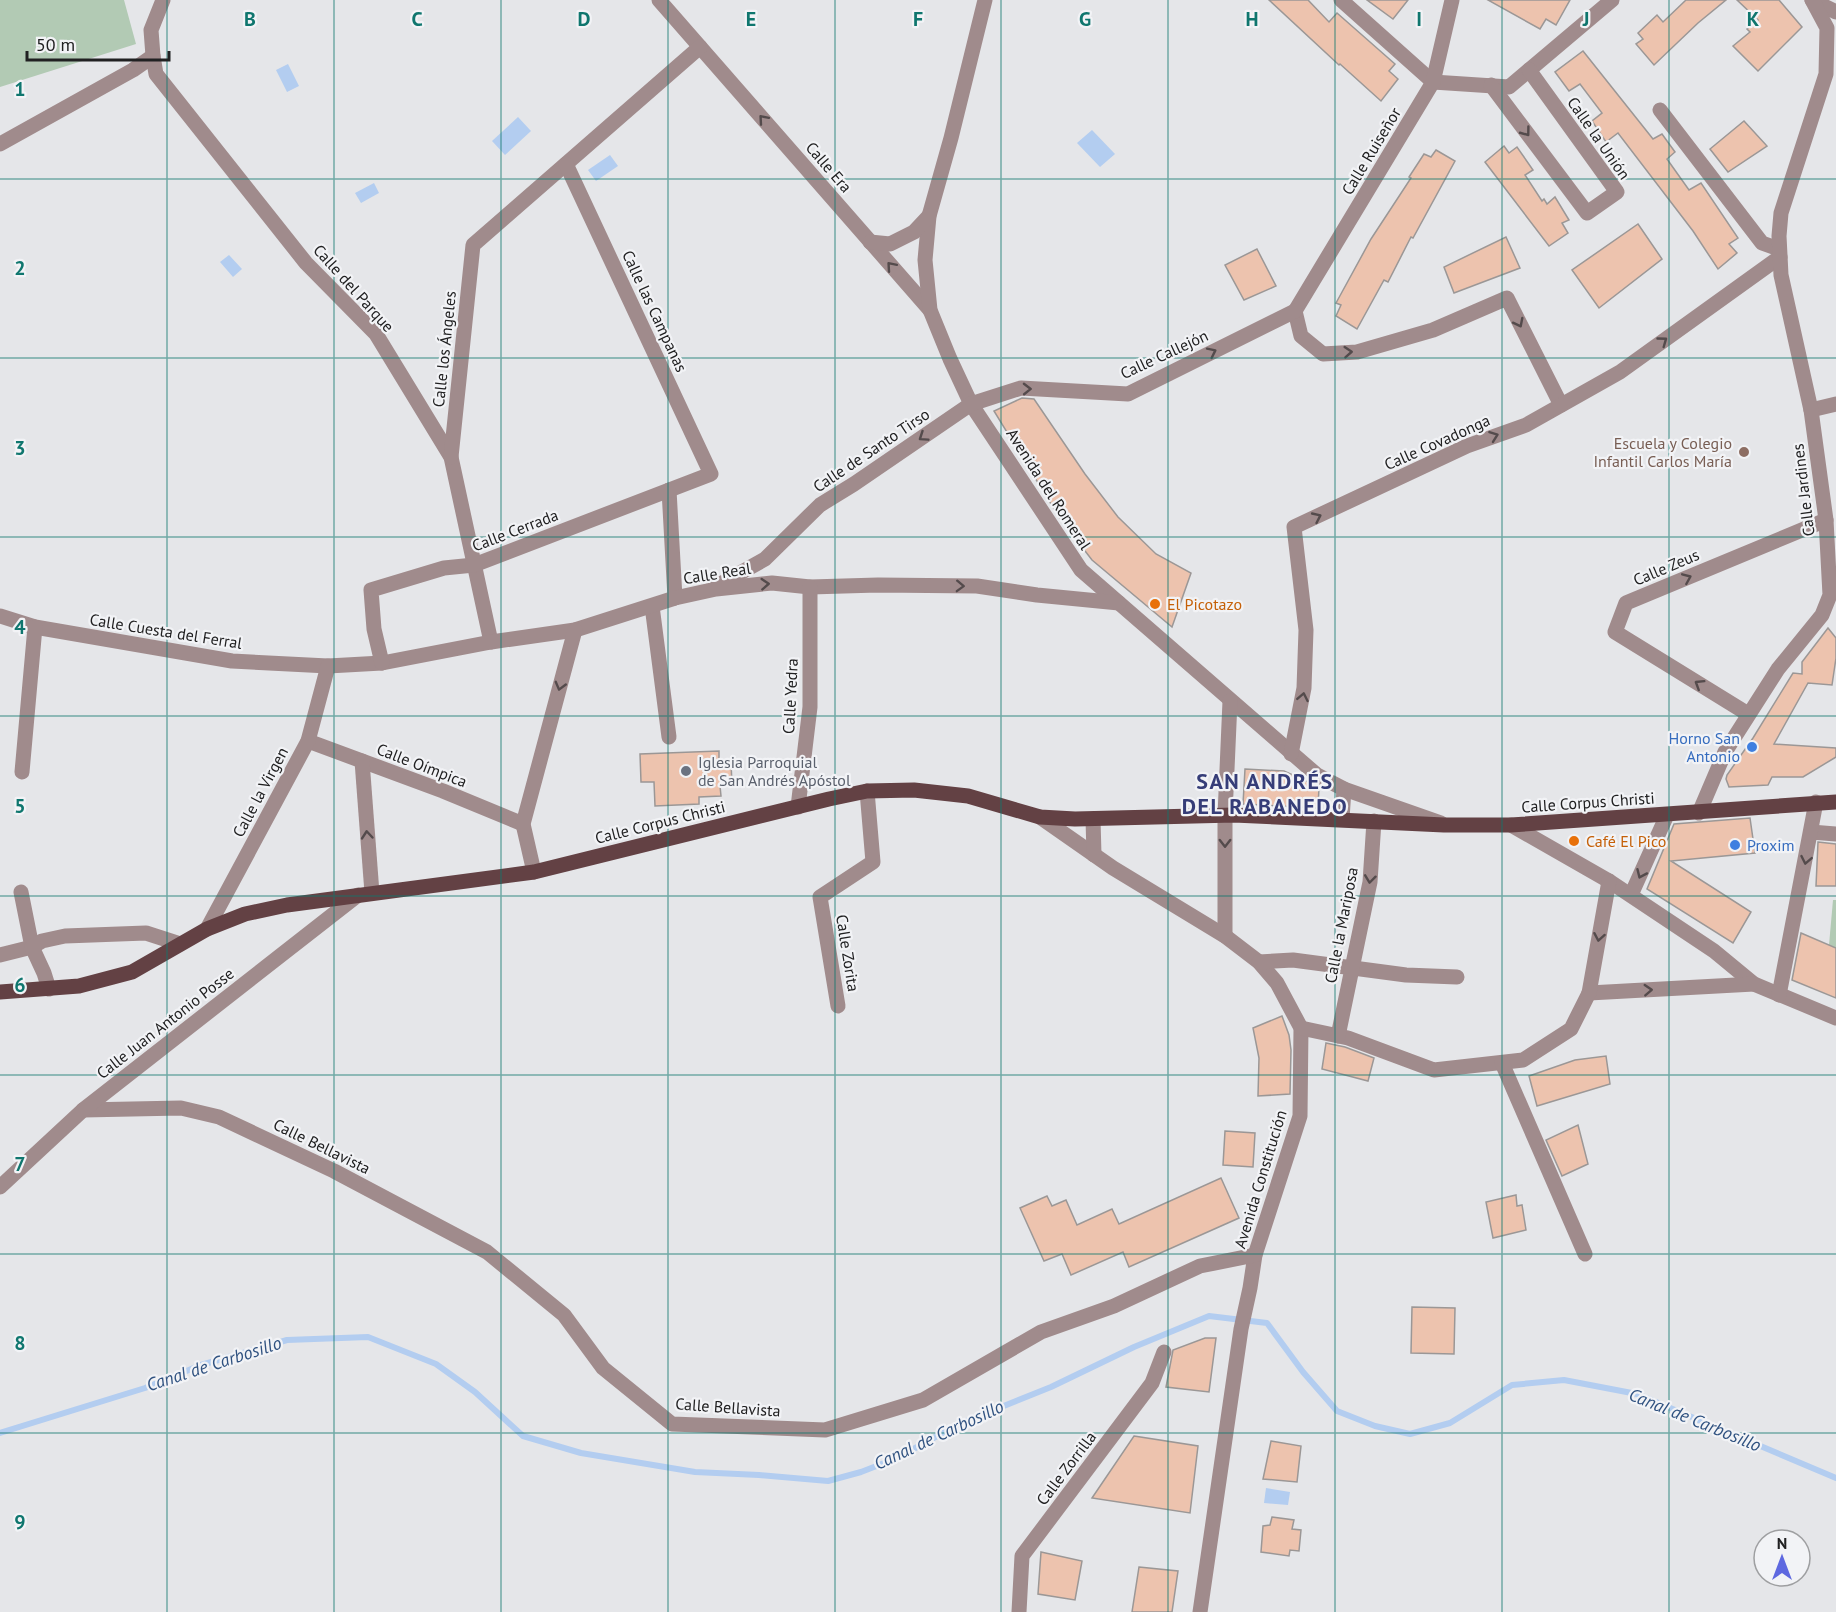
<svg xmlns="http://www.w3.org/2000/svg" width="1836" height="1612" font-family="'PT Sans',sans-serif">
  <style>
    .green { fill: #b2cab4 }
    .water { fill: #b3cdf0 }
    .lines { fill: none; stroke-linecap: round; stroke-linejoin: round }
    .stream { stroke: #b3cdf0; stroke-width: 6 }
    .building { fill: #edc3ae; stroke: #9b9796; stroke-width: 1.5 }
    .minor { stroke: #a08b8c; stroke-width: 15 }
    .major { stroke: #634144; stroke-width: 15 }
    .oneway { stroke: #544b4c }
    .grid { fill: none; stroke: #0f766e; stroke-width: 1.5; stroke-opacity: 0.55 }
    .education-dot { fill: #8d6e63; stroke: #f2f3f6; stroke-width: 2 }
    .food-dot { fill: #e8710a; stroke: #f2f3f6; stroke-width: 2 }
    .shop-dot { fill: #3f7fe0; stroke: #f2f3f6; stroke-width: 2 }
    .worship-dot { fill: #6b7280; stroke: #f2f3f6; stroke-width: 2 }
    .labels { text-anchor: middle; stroke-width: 4.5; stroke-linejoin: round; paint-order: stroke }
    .street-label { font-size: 16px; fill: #212122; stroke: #f2f3f6 }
    .education-label { font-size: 16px; fill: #785e54; stroke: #f2f3f6; text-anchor: end }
    .food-label { font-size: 16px; fill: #c56008; stroke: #f2f3f6; text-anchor: start }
    .shop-label { font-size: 16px; fill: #366cbe; stroke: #f2f3f6; text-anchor: end }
    .worship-label { font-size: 16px; fill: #5b616d; stroke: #f2f3f6; text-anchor: start }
    .water-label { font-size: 18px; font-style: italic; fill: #305280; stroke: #f2f3f6 }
    .district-label { font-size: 22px; font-weight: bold; letter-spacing: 1.5px; fill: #363d78; stroke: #f2f3f6 }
    .grid-label { font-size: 20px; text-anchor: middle; font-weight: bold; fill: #0f766e; stroke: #f2f3f6; stroke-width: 4.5; stroke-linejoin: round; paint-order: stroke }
  </style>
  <rect width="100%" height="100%" fill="#e5e6e9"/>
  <g class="green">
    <path d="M0 0H124L136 44 0 87Z"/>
    <path d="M1833 900H1836V958L1829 945Z"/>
  </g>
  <g class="water">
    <path d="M288 64 299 86 287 92 276 70Z"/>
    <path d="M518 117 531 131 505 155 492 141Z"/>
    <path d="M1092 130 1115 154 1100 167 1077 143Z"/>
    <path d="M610 155 618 166 596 181 588 170Z"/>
    <path d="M374 183 379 193 361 203 355 193Z"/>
    <path d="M229 255 242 269 233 277 220 262Z"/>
    <path d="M1266 1488 1290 1492 1288 1505 1264 1503Z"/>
  </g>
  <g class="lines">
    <path class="stream" d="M0 1433 145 1388 201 1365 287 1340 368 1337 436 1364 475 1392 523 1436 581 1453 695 1472 759 1475 828 1481 861 1472 897 1458 959 1424 1051 1387 1134 1347 1209 1316 1267 1323 1303 1372 1337 1411 1375 1426 1410 1434 1450 1423 1512 1385 1564 1380 1637 1394 1836 1478"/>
  </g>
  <g class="building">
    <path d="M1269 0H1308L1329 22 1337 13 1395 64 1389 71 1398 79 1381 101 1340 64 1339 65Z"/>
    <path d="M1367 0H1408L1393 19Z"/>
    <path d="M1488 0H1570L1556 25 1546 19 1540 29Z"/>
    <path d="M1686 0H1726L1698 23 1654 65 1636 44 1643 39 1638 33 1657 15 1663 22Z"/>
    <path d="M1737 0H1779L1802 27 1758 71 1733 46 1750 32 1747 29 1758 20Z"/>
    <path d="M1583 51 1653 139 1662 134 1675 152 1667 159 1689 190 1701 183 1738 238 1729 244 1737 253 1718 269 1693 231 1618 133 1606 142 1592 121 1602 113 1580 84 1569 91 1555 72Z"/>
    <path d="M1744 121 1767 146 1728 172 1710 149Z"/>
    <path d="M1504 146 1509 153 1517 147 1533 170 1525 175 1542 201 1544 199 1547 204 1555 197 1569 220 1562 223 1568 233 1549 246 1485 162Z"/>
    <path d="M1436 150 1455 161 1413 238 1411 237 1388 282 1384 280 1357 329 1336 316 1341 305 1336 303 1371 239 1411 178 1409 177 1424 154 1431 157Z"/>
    <path d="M1638 224 1662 259 1599 308 1572 270Z"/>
    <path d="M1506 237 1520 268 1454 293 1444 267Z"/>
    <path d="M1257 249 1276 286 1244 300 1225 265Z"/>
    <path d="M1022 398 1034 399 1085 474 1118 517 1156 554 1191 573 1172 627 1092 560 1059 517 994 411Z"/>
    <path d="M1828 628 1836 638V658L1832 685 1808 683 1774 744 1836 748V757L1803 777H1772L1768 785 1729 787 1726 779 1727 775 1753 738 1793 673 1802 674V662Z"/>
    <path d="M719 751V761H731L732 786H720L721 796 699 797V804L655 806 654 782H641L640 754Z"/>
    <path d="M1245 769 1284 771 1319 787 1318 808 1243 804Z"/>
    <path d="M1750 818 1755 853 1671 861 1751 912 1733 943 1647 889 1674 824Z"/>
    <path d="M1818 842 1836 844V886H1816Z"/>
    <path d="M1801 933 1836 948V998L1792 980Z"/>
    <path d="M1282 1016 1289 1035 1291 1050 1290 1094 1258 1096 1259 1058 1253 1028Z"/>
    <path d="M1326 1043 1345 1047 1374 1058 1368 1081 1322 1069Z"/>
    <path d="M1606 1056 1610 1084 1537 1106 1529 1076 1575 1060Z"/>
    <path d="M1578 1125 1588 1164 1562 1176 1546 1140Z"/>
    <path d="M1225 1131 1255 1133 1253 1167 1223 1165Z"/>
    <path d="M1221 1178 1239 1218 1129 1267 1123 1252 1071 1275 1062 1254 1044 1261 1020 1208 1047 1196 1052 1206 1066 1200 1077 1225 1112 1209 1119 1224Z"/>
    <path d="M1516 1195 1517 1206 1522 1205 1526 1230 1493 1238 1486 1202Z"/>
    <path d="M1412 1307 1455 1308 1454 1354 1411 1353Z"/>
    <path d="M1205 1338H1216L1209 1392 1166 1387 1173 1350Z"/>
    <path d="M1134 1436 1198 1446 1190 1513 1092 1498Z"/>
    <path d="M1271 1441 1301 1446 1297 1482 1263 1479Z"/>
    <path d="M1272 1517 1294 1520 1292 1529 1301 1530 1299 1551 1290 1550 1289 1556 1261 1552 1263 1526 1270 1525Z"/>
    <path d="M1041 1552 1082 1561 1075 1600 1038 1594Z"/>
    <path d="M1139 1567 1178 1571 1172 1612H1132Z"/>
  </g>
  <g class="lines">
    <g class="minor">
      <path d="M163 0 151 30 153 56 156 74 306 263 376 334 451 457 491 642"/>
      <path d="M659 0 930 310"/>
      <path d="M985 0 951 138 929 216 925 260 930 310 950 359 971 404 1081 570 1317 775 1344 789 1441 823"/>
      <path d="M1341 0 1433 82 1509 87 1612 0"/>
      <path d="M1812 0 1836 12"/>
      <path d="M1491 85 1587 213 1617 192 1529 70"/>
      <path d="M1660 110 1762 243 1779 249"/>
      <path d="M0 144 133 70 153 56"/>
      <path d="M870 242 890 244 914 232 929 216"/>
      <path d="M1295 311 1301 336 1323 354 1357 352 1433 330 1507 298 1561 405"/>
      <path d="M1295 311 1433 82 1452 0"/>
      <path d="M1811 410 1836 404"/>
      <path d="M451 457 473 245 700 47"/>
      <path d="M669 490 675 598"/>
      <path d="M715 587 765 559 820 505 854 484 971 404 1021 388 1128 394 1295 311"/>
      <path d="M652 606 669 737"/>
      <path d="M0 616 35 627 232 661 328 666 382 663 491 642 575 630 675 598 716 589 772 583 810 587 878 585 977 586 1037 595 1119 603"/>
      <path d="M382 663 374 629 371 590 444 568 474 565 711 474 566 164"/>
      <path d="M1748 714 1615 632 1626 603 1826 520"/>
      <path d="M308 741 443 791 523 824"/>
      <path d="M1291 754 1304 688 1306 630 1294 527 1467 446 1526 425 1620 372 1780 257"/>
      <path d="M362 761 372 893"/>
      <path d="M22 772 35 627"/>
      <path d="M798 807 810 707V587"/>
      <path d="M1699 813 1725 752 1778 669 1822 615 1830 595 1826 520 1811 410 1781 275 1779 236 1781 213 1826 74 1827 28 1812 0"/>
      <path d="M1040 817 1113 868 1225 936 1259 962 1277 983 1301 1028 1300 1116 1255 1255 1250 1288 1241 1329 1200 1612"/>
      <path d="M1093 819 1094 855"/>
      <path d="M1342 819 1344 789"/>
      <path d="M1511 825 1609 881 1714 951 1754 984 1836 1018"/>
      <path d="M1811 832 1836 834"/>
      <path d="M534 872 523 824 575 630"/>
      <path d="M1631 895 1667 815"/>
      <path d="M207 929 308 741 328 666"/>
      <path d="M1225 936V815L1230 701"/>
      <path d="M0 955 32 947 21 892"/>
      <path d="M1259 962 1293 960 1406 975 1457 977"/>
      <path d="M49 989 44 973 32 947 42 941 65 936 146 933 180 944"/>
      <path d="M1589 993 1754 984"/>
      <path d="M1779 995 1816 802"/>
      <path d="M838 1006 820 897 873 862 867 791"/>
      <path d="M1301 1028 1348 1038 1434 1070 1523 1060 1571 1029 1589 993 1609 881"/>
      <path d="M1338 1036 1370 882 1374 821"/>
      <path d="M1502 1063 1585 1254"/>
      <path d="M83 1110 181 1108 219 1117 334 1171 487 1252 564 1315 603 1368 672 1424 825 1430 923 1400 1041 1332 1114 1306 1200 1266 1255 1255"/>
      <path d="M0 1187 83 1110 358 895"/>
      <path d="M1019 1612 1022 1556 1152 1383 1164 1352"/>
    </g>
    <path class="major" d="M0 992 79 986 132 972 207 929 245 914 287 905 534 872 829 799 867 791 914 790 968 796 1040 817 1075 819 1234 815 1444 825H1511L1836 802"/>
  </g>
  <defs><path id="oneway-chevron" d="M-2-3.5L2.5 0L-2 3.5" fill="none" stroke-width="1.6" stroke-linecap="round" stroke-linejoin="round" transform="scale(1.5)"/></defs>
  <g class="oneway">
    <use href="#oneway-chevron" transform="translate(763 119) rotate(-131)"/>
    <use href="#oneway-chevron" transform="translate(1526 132) rotate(53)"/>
    <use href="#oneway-chevron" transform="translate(891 266) rotate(-131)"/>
    <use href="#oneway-chevron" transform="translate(1519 323) rotate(63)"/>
    <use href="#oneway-chevron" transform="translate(1663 341) rotate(-36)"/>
    <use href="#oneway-chevron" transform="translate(1212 352) rotate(-26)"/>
    <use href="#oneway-chevron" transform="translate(1348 352) rotate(-4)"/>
    <use href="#oneway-chevron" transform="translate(1027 389) rotate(-1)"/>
    <use href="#oneway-chevron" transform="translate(1494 436) rotate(-20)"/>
    <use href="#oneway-chevron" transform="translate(923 437) rotate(146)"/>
    <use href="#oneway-chevron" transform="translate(1317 517) rotate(-25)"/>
    <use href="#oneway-chevron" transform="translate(1687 578) rotate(-23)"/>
    <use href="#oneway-chevron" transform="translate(765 584) rotate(-4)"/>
    <use href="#oneway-chevron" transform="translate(960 586) rotate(2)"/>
    <use href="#oneway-chevron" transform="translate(1699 684) rotate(-148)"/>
    <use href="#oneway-chevron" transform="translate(560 686) rotate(105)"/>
    <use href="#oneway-chevron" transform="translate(1303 697) rotate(-79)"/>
    <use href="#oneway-chevron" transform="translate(367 835) rotate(-95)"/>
    <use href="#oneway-chevron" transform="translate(1225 843) rotate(90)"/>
    <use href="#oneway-chevron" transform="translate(1806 860) rotate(101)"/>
    <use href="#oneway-chevron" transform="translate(1641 874) rotate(114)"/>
    <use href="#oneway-chevron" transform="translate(1370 879) rotate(97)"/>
    <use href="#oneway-chevron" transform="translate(1599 937) rotate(100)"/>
    <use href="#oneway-chevron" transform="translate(1648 990) rotate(-3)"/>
  </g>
  <path class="grid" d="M167 0V1612M334 0V1612M501 0V1612M668 0V1612M835 0V1612M1001 0V1612M1168 0V1612M1335 0V1612M1502 0V1612M1669 0V1612M0 179H1836M0 358H1836M0 537H1836M0 716H1836M0 896H1836M0 1075H1836M0 1254H1836M0 1433H1836"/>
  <circle class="education-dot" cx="1744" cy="452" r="6"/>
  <g class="food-dot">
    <circle cx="1155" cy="604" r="6"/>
    <circle cx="1574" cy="841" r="6"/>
  </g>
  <g class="shop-dot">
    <circle cx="1752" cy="747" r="6"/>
    <circle cx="1735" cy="845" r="6"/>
  </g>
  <circle class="worship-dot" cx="686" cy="771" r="6"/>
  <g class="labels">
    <g class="street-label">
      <text transform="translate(1599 138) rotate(55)" y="6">Calle la Unión</text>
      <text transform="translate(1371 151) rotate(-59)" y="6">Calle Ruiseñor</text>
      <text transform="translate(829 167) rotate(49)" y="6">Calle Era</text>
      <text transform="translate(354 288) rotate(48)" y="6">Calle del Parque</text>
      <text transform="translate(655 311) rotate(65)" y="6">Calle las Campanas</text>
      <text transform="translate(444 349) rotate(-84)" y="6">Calle los Ángeles</text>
      <text transform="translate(1164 354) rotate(-25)" y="6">Calle Callejón</text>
      <text transform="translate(1437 442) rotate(-24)" y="6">Calle Covadonga</text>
      <text transform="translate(871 450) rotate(-34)" y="6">Calle de Santo Tirso</text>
      <text transform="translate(1049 489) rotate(57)" y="6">Avenida del Romeral</text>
      <text transform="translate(1803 490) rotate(-97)" y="6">Calle Jardines</text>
      <text transform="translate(515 530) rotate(-21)" y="6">Calle Cerrada</text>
      <text transform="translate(1666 567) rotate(-23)" y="6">Calle Zeus</text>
      <text transform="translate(717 573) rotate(-9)" y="6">Calle Real</text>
      <text transform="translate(166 631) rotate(9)" y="6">Calle Cuesta del Ferral</text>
      <text transform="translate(790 696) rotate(-87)" y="6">Calle Yedra</text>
      <text transform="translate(422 765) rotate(21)" y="6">Calle Oímpica</text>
      <text transform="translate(260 792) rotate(-62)" y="6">Calle la Virgen</text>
      <text transform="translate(1588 802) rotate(-4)" y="6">Calle Corpus Christi</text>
      <text transform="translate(660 822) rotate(-14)" y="6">Calle Corpus Christi</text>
      <text transform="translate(1341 925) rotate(-79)" y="6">Calle la Mariposa</text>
      <text transform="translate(848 953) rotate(81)" y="6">Calle Zorita</text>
      <text transform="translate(165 1023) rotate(-38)" y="6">Calle Juan Antonio Posse</text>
      <text transform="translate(322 1146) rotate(26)" y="6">Calle Bellavista</text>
      <text transform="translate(1260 1179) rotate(-73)" y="6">Avenida Constitución</text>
      <text transform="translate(728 1407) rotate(4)" y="6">Calle Bellavista</text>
      <text transform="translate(1066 1468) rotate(-53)" y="6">Calle Zorrilla</text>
    </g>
    <g class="education-label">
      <text x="1732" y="449">Escuela y Colegio<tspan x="1732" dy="18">Infantil Carlos María</tspan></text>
    </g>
    <g class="food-label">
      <text x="1167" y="610">El Picotazo</text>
      <text x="1586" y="847">Café El Pico</text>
    </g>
    <g class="shop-label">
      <text x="1740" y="744">Horno San<tspan x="1740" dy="18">Antonio</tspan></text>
      <text x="1747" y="851" text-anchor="start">Proxim</text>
    </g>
    <g class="worship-label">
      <text x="698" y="768">Iglesia Parroquial<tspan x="698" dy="18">de San Andrés Apóstol</tspan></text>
    </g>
    <g class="water-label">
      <text transform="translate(214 1364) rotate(-18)" y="6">Canal de Carbosillo</text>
      <text transform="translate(1695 1420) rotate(22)" y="6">Canal de Carbosillo</text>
      <text transform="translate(939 1435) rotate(-25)" y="6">Canal de Carbosillo</text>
    </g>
    <g class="district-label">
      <text x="1265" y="789">SAN ANDRÉS<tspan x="1265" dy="25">DEL RABANEDO</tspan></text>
    </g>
  </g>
  <g class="grid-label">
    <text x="250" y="26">B</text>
    <text x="417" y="26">C</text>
    <text x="584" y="26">D</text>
    <text x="751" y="26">E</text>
    <text x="918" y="26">F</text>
    <text x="1085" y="26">G</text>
    <text x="1252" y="26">H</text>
    <text x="1419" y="26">I</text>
    <text x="1586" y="26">J</text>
    <text x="1753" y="26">K</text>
    <text x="20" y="96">1</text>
    <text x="20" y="275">2</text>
    <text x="20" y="455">3</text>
    <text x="20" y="634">4</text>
    <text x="20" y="813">5</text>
    <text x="20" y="992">6</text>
    <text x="20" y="1171">7</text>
    <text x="20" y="1350">8</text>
    <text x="20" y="1529">9</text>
  </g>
  <g transform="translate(1782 1558)"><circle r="28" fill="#f2f3f6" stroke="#9e9fa1" stroke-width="1.5"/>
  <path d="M0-4.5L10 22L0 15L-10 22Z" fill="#5e68e0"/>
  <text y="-9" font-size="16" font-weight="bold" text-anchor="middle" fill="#212122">N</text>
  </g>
  <path d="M27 51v9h142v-9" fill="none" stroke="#212122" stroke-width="3"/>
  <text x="36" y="51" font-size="18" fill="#212122" stroke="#f2f3f6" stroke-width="4.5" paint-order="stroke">50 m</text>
</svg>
